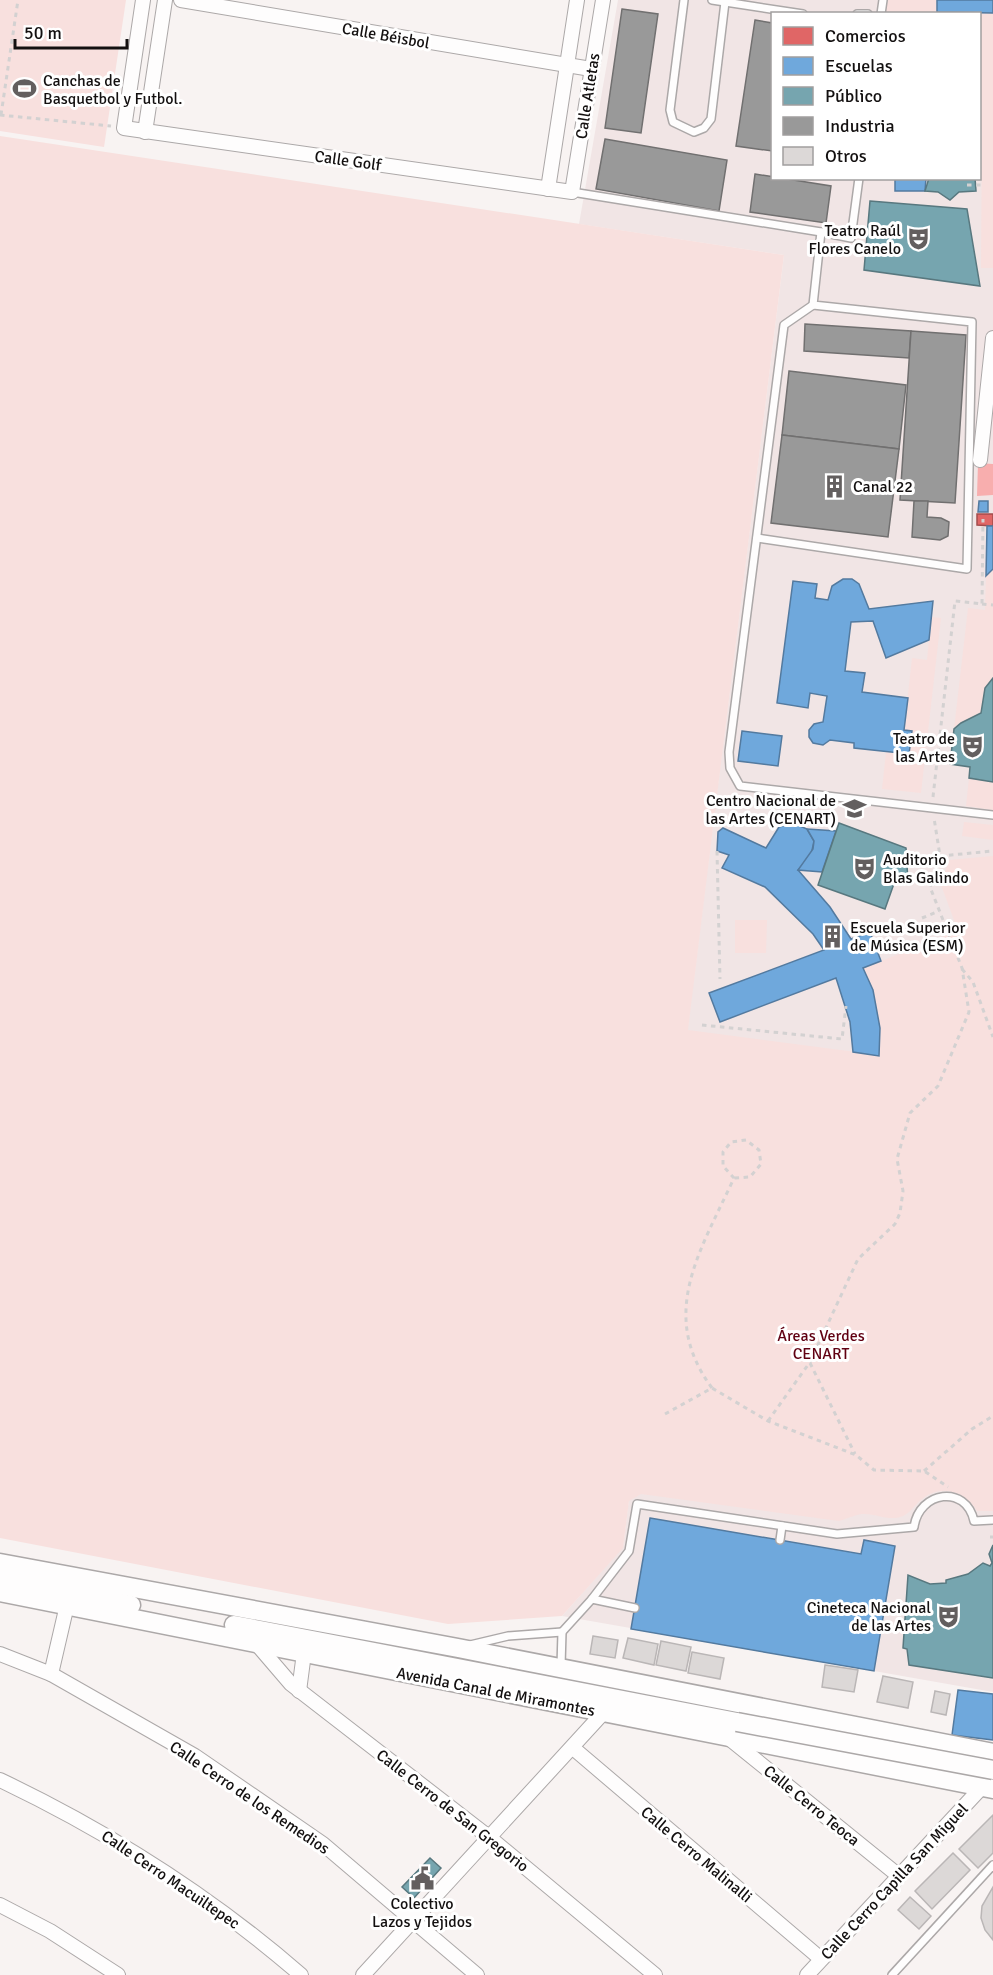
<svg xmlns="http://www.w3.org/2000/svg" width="993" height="1975" font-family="Signika,sans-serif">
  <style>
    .built { fill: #f1e5e5; fill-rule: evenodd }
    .green { fill: #f8e0de }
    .water { fill: #f8aeae }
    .shops { fill: #e06666; stroke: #a24c4c; stroke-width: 1.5 }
    .schools { fill: #6fa8dc; stroke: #537a9f; stroke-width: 1.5 }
    .public { fill: #76a5af; stroke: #58787f; stroke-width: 1.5 }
    .industry { fill: #999; stroke: #717070; stroke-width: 1.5 }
    .building { fill: #dcd8d7; stroke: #bab6b6; stroke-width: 1.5 }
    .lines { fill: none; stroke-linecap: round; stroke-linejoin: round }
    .lane-casing { stroke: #aca8a8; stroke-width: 10 }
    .street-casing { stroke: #aca8a8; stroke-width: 16 }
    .secondary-casing { stroke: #aca8a8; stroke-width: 21 }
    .path { stroke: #d3d1d1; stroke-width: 3; stroke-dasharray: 4.5 4.5; stroke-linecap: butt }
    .lane { stroke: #fefdfd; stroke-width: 7 }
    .street { stroke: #fefdfd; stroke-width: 14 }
    .secondary { stroke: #fefdfd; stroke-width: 18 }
    .secondary-bridge-casing { stroke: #aca8a8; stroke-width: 21; stroke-linecap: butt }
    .secondary-bridge { stroke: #fefdfd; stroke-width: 18 }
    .labels { text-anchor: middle; stroke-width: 6; stroke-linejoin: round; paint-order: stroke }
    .street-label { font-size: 16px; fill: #131010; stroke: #fff }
    .poi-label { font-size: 16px; fill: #131010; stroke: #fff; text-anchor: start }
    .park-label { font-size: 16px; fill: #600012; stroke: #fff }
  </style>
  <rect width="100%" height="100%" fill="#f8f3f2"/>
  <path class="built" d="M618 0H993V1692L562 1616 623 1547 784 255 579 224ZM772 14H980V178H772Z"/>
  <g class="green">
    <path d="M0 0H126L104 147 0 131Z"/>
    <path d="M888 0H937V12L993 13V268H981L982 128 980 129V14L885 13Z"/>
    <path d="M0 136 784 255 688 1030 879 1055 873 990 863 968 958 931 941 885 949 860 993 856V1511H977C965 1491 940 1483 921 1500 912 1507 909 1517 895 1518 884 1519 873 1513 862 1514 854 1515 846 1519 839 1521L641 1494 629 1501 623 1548 562 1616 448 1624 0 1538Z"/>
    <path d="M993 569V678L981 713 961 723 954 729 968 608 985 610 986 576Z"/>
    <path d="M931 617 941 618 921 793 882 789 886 752 909 754 912 731 904 730 912 658 927 660Z"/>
    <path d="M969 778 993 782V810L966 806Z"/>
    <path d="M964 822 993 825V840L962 836Z"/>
    <path d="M735 920H767L766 953H735Z"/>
  </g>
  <path class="water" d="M978 463 993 464V495L977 496Z"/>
  <path class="shops" d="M977 514H993V526L977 525Z"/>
  <g class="schools">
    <path d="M937 0H993V13L937 12Z"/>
    <path d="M895 178H926L925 191H895Z"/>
    <path d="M979 501H988V512H978Z"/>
    <path d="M987 526H993V569L986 576Z"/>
    <path d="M843 579H852L859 584 869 609 933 601 929 640 886 658 873 621 851 622 845 671 865 673 862 692 908 698 904 730 912 731 909 754 854 748V743L830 740 823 745 813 743 809 737V730L814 724 823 722 827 696 810 693 808 708 777 703 793 581 817 584 815 598 828 600 832 586Z"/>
    <path d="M742 731 782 736 778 766 738 761Z"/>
    <path d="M793 823 807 829 814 841 811 855 798 870 830 907 851 939 870 932 881 961 863 968 873 990 880 1028 879 1056 853 1052 850 1022 836 978 720 1022 709 993 824 950 813 934 765 887 722 868 729 855 717 851 718 832 723 828 766 848 779 827Z"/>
    <path d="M807 829 836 831 822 872 798 870 813 849 814 841Z"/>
    <path d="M650 1518 861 1554 864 1540 895 1546 874 1671 631 1629Z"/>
    <path d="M958 1690 993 1694V1740L952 1735Z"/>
  </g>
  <g class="public">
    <path d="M929 178H975L976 191 959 192 950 200 938 192 925 191Z"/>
    <path d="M870 201 967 209 980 286 864 270Z"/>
    <path d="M993 678V782L969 778 970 767 950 764 954 729 961 723 981 713 985 688Z"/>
    <path d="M839 823 906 848 908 882 896 878 885 909 818 885Z"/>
    <path d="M993 1545V1678L909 1665 907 1649 903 1648 908 1575 930 1584 946 1583V1580L968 1574 983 1563 990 1566 992 1563 989 1554Z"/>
    <path d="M430 1858 441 1868 414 1898 402 1887Z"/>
  </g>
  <g class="industry">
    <path d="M622 9 658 14 641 133 605 128Z"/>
    <path d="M755 20 772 23V151L736 146Z"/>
    <path d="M605 139 727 160 719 211 596 189Z"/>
    <path d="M755 174 831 186 826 223 750 212Z"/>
    <path d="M805 324 911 331 909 358 804 351Z"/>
    <path d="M911 331 966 335 955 503 900 500Z"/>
    <path d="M789 371 906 385 899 449 782 435Z"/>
    <path d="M782 435 899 449 888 537 771 523Z"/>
    <path d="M914 501H928L927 517 941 518 949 522 948 536 940 540 912 537Z"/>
  </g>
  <g class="building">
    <path d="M593 1636 618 1640 615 1658 590 1654Z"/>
    <path d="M628 1638 658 1644 654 1665 623 1658Z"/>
    <path d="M661 1641 691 1647 686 1671 656 1665Z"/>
    <path d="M692 1652 724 1658 720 1679 688 1673Z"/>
    <path d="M825 1665 858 1670 854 1692 822 1687Z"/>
    <path d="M883 1676 913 1682 908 1708 877 1702Z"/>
    <path d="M935 1691 950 1694 946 1715 931 1712Z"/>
    <path d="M993 1815V1853L978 1868 959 1849Z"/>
    <path d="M953 1853 970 1870 932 1909 915 1891Z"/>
    <path d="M993 1887V1940L985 1930 981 1918 982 1906Z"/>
    <path d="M910 1897 931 1916 919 1929 898 1910Z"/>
  </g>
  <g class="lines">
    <defs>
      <g id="lane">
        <path d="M684 0 670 110 673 122 694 132 704 128 711 119 725 2"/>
        <path d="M712 0 803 14"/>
        <path d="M857 14H868"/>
        <path d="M881 14 883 0"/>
        <path d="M572 192 821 232 813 305 972 322 967 569 757 538"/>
        <path d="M821 232 851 238 859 178"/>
        <path d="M813 305 784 325 729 752 730 768 740 786 993 815"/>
        <path d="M780 1540 782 1526"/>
        <path d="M592 1599 629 1551 637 1504 837 1534 914 1527C919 1491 966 1484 974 1521L993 1520"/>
        <path d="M470 1645 508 1636 562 1632"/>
        <path d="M561 1666 562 1632 592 1599 635 1608"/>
        <path d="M892 1975 993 1865"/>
      </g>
      <g id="street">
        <path d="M143 0 124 128 572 192 603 0"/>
        <path d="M181 0 591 69"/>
        <path d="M145 132 165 0"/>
        <path d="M548 189 577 0"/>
        <path d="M980 460 993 338"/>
        <path d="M255 1642 291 1684 490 1838 655 1975"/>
        <path d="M0 1654 51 1674 195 1756 323 1844 477 1975"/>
        <path d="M51 1674 67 1605"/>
        <path d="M299 1691 304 1653"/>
        <path d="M730 1739 899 1876"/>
        <path d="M573 1748 821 1959"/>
        <path d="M0 1780C109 1832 210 1896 301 1975"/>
        <path d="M0 1905 50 1931 118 1975"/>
        <path d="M363 1975 603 1713"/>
        <path d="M807 1975 982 1787"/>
      </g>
      <g id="secondary">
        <path d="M0 1563 458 1648 993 1753"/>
        <path d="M0 1579 131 1605"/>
        <path d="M0 1592C331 1657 662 1726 993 1789"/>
        <path d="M234 1625 737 1722"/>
      </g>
    </defs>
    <use href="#lane" class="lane-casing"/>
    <use href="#street" class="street-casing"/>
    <use href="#secondary" class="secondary-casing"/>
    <g class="path">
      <path d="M0 115 111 126"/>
      <path d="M1 115 18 0"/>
      <path d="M967 185H985"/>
      <path d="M982 604 993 605"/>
      <path d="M933 797 955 601 982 604 983 519"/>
      <path d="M717 851 720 979"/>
      <path d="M940 856 993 851"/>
      <path d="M922 918 939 911"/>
      <path d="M962 969 973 982 993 1037"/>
      <path d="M702 1025 842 1039 846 1006"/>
      <path d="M810 1363 855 1454"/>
      <path d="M712 1388C657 1314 701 1250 734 1178L723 1166V1152L731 1142 746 1140 759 1150 761 1164 750 1177 734 1178"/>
      <path d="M665 1414 712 1388 768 1421 856 1455 874 1470 924 1471 948 1487"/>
      <path d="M768 1421 810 1362 858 1259 895 1224 900 1213 903 1191 897 1159 910 1113 938 1086 969 1012 962 968 930 887 940 856 934 818"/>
      <path d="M924 1471 972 1429 993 1416"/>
      <path d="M990 1537H993"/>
    </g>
    <use href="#lane" class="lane"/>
    <use href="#street" class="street"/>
    <use href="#secondary" class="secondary"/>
    <defs>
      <path id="secondary-bridge" d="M737 1722 993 1770"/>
    </defs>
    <use href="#secondary-bridge" class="secondary-bridge-casing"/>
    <use href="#secondary-bridge" class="secondary-bridge"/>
  </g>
  <defs>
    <symbol id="stadium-bare" viewBox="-9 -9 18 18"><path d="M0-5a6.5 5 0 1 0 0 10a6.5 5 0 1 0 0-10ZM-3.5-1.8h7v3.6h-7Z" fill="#635f5f" stroke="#fff" stroke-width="2.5" paint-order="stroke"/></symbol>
    <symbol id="theatre-bare" viewBox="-9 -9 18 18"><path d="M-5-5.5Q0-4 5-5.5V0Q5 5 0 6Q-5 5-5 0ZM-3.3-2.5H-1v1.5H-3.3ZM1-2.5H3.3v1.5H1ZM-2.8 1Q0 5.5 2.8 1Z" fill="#635f5f" stroke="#fff" stroke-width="2.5" paint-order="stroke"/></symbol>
    <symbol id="building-bare" viewBox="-9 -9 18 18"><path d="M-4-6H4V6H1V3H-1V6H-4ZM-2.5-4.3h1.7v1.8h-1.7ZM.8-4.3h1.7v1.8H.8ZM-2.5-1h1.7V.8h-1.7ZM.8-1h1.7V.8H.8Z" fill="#635f5f" stroke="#fff" stroke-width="2.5" paint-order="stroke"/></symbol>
    <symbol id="university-bare" viewBox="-9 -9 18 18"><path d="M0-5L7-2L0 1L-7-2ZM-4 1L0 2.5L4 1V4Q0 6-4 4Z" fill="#635f5f" stroke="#fff" stroke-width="2.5" paint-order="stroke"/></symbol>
    <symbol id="civic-bare" viewBox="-9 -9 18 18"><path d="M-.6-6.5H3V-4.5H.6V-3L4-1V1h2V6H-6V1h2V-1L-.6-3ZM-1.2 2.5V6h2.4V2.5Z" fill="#635f5f" stroke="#fff" stroke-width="2.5" paint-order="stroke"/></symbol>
  </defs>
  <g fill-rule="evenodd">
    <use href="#stadium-bare" x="8" y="72" width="33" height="33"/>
    <use href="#theatre-bare" x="902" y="222" width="33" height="33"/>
    <use href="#building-bare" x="818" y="470" width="33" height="33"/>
    <use href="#theatre-bare" x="956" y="730" width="33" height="33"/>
    <use href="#university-bare" x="838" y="792" width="33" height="33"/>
    <use href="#theatre-bare" x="848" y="852" width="33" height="33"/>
    <use href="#building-bare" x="816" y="920" width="33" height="33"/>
    <use href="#theatre-bare" x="932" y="1600" width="33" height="33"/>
    <use href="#civic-bare" x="406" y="1862" width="33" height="33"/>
  </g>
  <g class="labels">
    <g class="street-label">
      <text transform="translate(386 35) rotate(10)" y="6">Calle Béisbol</text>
      <text transform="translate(587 96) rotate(-81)" y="6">Calle Atletas</text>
      <text transform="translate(348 160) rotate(8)" y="6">Calle Golf</text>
      <text transform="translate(496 1691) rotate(11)" y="6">Avenida Canal de Miramontes</text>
      <text transform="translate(250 1797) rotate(34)" y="6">Calle Cerro de los Remedios</text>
      <text transform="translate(812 1805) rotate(39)" y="6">Calle Cerro Teoca</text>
      <text transform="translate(453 1810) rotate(38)" y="6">Calle Cerro de San Gregorio</text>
      <text transform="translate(697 1854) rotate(40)" y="6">Calle Cerro Malinalli</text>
      <text transform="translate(171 1879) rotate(34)" y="6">Calle Cerro Macuiltepec</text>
      <text transform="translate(894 1881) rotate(-47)" y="6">Calle Cerro Capilla San Miguel</text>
    </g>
    <g class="poi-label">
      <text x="43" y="86">Canchas de<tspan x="43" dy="18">Basquetbol y Futbol.</tspan></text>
      <text x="901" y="236" text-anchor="end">Teatro Raúl<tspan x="901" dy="18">Flores Canelo</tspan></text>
      <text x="853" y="492">Canal 22</text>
      <text x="955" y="744" text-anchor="end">Teatro de<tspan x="955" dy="18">las Artes</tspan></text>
      <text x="836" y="806" text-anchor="end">Centro Nacional de<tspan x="836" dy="18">las Artes (CENART)</tspan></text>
      <text x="883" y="865">Auditorio<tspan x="883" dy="18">Blas Galindo</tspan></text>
      <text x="850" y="933">Escuela Superior<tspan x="850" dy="18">de Música (ESM)</tspan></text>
      <text x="931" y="1613" text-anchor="end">Cineteca Nacional<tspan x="931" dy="18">de las Artes</tspan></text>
      <text x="422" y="1909" text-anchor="middle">Colectivo<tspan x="422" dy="18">Lazos y Tejidos</tspan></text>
    </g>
    <g class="park-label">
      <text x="821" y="1341">Áreas Verdes<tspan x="821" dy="18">CENART</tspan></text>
    </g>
  </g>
  <rect x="771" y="12" width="210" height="168" fill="#ffffff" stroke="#a19f9f" stroke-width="1.5"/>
  <rect x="783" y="27" width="30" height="18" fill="#e06666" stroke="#a19f9f" stroke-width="1.5"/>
  <text x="825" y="42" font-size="18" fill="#131010">Comercios</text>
  <rect x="783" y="57" width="30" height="18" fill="#6fa8dc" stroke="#a19f9f" stroke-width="1.5"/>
  <text x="825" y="72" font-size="18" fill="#131010">Escuelas</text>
  <rect x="783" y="87" width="30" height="18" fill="#76a5af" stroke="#a19f9f" stroke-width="1.5"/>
  <text x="825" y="102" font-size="18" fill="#131010">Público</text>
  <rect x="783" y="117" width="30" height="18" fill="#999999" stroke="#a19f9f" stroke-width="1.5"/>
  <text x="825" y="132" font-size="18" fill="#131010">Industria</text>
  <rect x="783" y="147" width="30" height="18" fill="#dcd8d7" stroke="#a19f9f" stroke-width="1.5"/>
  <text x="825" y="162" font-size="18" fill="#131010">Otros</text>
  <path d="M15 39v9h112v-9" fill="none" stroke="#131010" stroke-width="3"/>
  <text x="24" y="39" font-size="18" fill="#131010" stroke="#ffffff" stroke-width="4.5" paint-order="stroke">50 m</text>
</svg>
